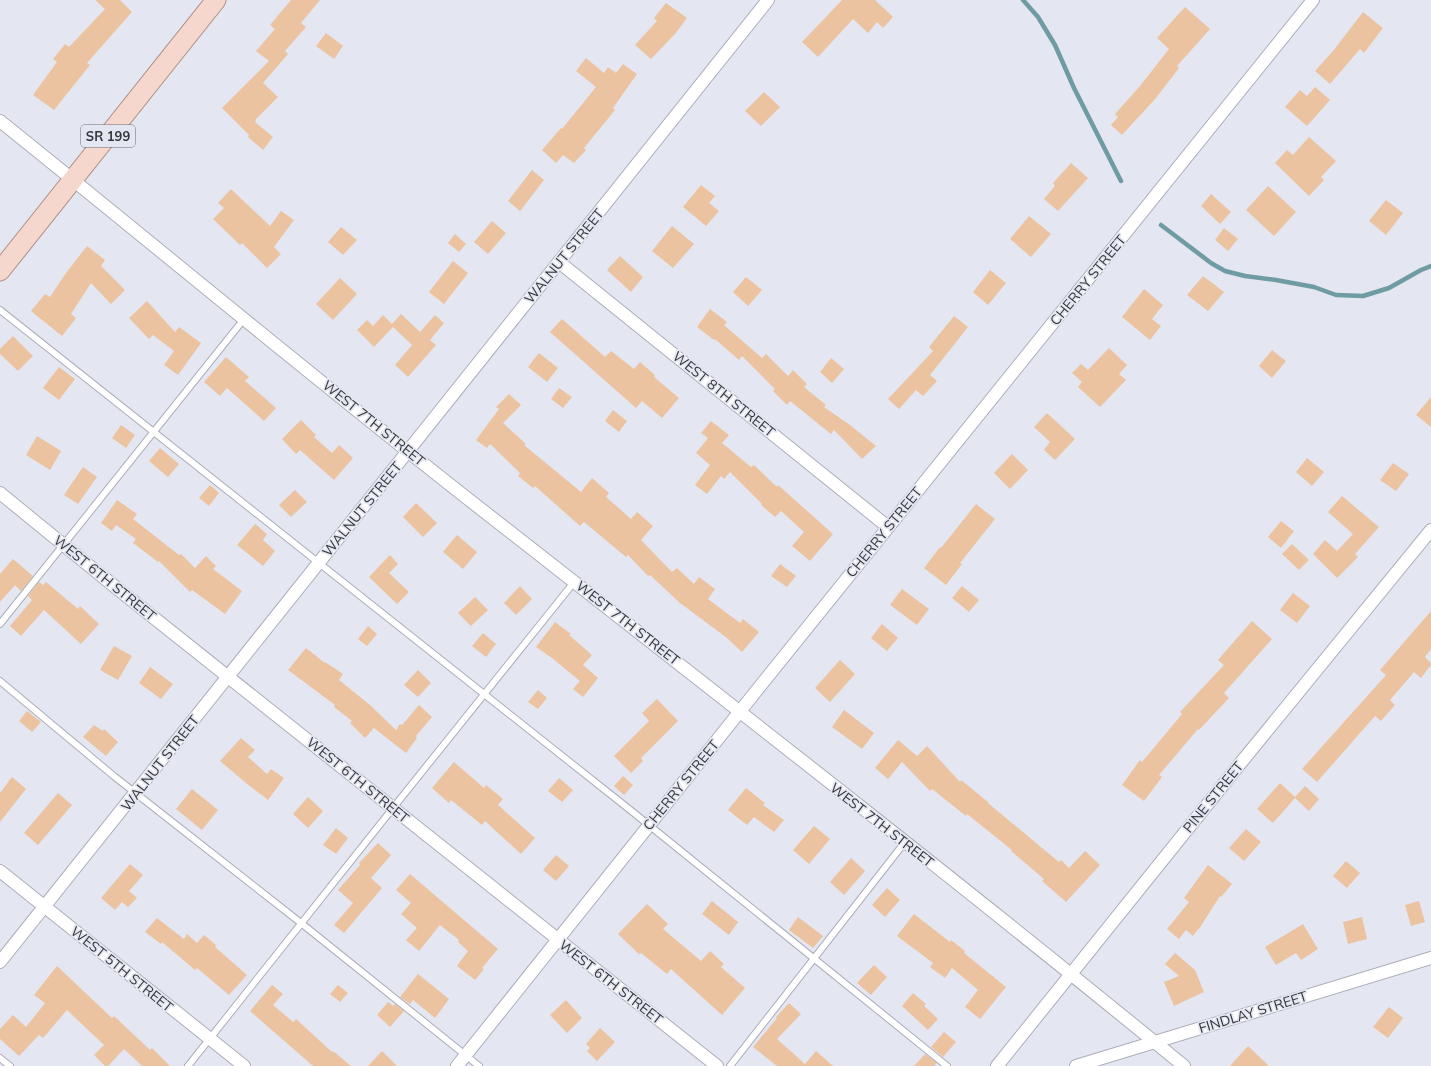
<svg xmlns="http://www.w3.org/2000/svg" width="1431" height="1066" font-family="Mulish,sans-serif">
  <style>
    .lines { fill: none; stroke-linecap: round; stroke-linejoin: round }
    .stream { stroke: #6f9ca3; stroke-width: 4.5 }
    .building { fill: #ecc3a0 }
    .lane-casing { stroke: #abaeb8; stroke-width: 8 }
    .street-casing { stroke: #abaeb8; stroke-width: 14 }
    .primary-casing { stroke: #ae8e85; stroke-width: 21 }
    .lane { stroke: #fff; stroke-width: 6 }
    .street { stroke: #fff; stroke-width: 12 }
    .primary { stroke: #f5d7ce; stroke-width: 19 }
    .labels { text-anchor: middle; stroke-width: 3.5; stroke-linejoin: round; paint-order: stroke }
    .shield { fill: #e4e7f1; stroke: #696b71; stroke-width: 1 }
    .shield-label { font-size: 13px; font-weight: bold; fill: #34363a }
    .street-label { font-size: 14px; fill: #34363a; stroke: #e4e7f1 }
  </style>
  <rect width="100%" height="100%" fill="#e4e7f1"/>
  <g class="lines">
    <g class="stream">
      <path d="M1023 0 1038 17 1055 45 1074 88 1121 181"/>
      <path d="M1161 225 1211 263 1225 271 1245 276 1276 280 1314 287 1336 295 1363 296 1389 288 1421 270 1431 266"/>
    </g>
  </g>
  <g class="building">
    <path d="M95 0H120L132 12 87 63 90 65 54 110 33 95 57 62 53 59 65 44 69 47 105 9Z"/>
    <path d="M291 0H320L301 23 306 27 285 51 288 54 263 83 278 97 256 119V120L255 122 273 137 263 150 248 137 249 135 222 108 269 61 256 51 275 29 270 25Z"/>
    <path d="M842 0H875L893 17 883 28 877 22 868 33 853 19 818 57 802 42Z"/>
    <path d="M666 3 687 18 675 34 651 59 635 45 657 21 654 18Z"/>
    <path d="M1185 7 1210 29 1177 66 1179 68 1156 98 1122 135 1111 125 1118 117 1115 114 1140 86 1169 49 1157 38Z"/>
    <path d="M1363 12 1383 28 1364 53 1360 49 1330 84 1315 71 1333 51Z"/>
    <path d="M326 33 343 46 334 59 316 46Z"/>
    <path d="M586 58 604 73 608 67 616 73 623 64 637 74 613 108 615 110 584 148 586 150 574 163 563 155 556 163 542 150 561 128 562 129 596 87 576 71Z"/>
    <path d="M1315 87 1330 100 1307 126 1285 107 1300 90 1307 96Z"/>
    <path d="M764 92 780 107 761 126 745 111Z"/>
    <path d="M1309 137 1336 161 1321 177 1324 180 1309 196 1275 163 1287 150 1293 155Z"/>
    <path d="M1071 163 1088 178 1058 211 1044 199 1055 186 1053 183Z"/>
    <path d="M532 170 544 180 520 211 508 201Z"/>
    <path d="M701 185 715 196 709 203 719 211 706 226 683 207Z"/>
    <path d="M1268 186 1296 212 1274 236 1246 210Z"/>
    <path d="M231 189 270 226 281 211 294 220 274 247 281 254 267 268 242 243 240 245 213 219 224 208 218 203Z"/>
    <path d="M1211 194 1231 212 1220 224 1201 206Z"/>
    <path d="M1386 200 1403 213 1386 235 1369 221Z"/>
    <path d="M1029 216 1051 234 1031 257 1010 239Z"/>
    <path d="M492 221 506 233 488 254 474 242Z"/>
    <path d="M672 226 694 244 673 268 652 251Z"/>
    <path d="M341 227 357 240 343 255 328 242Z"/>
    <path d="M1224 228 1238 239 1228 251 1215 240Z"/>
    <path d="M455 234 466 244 459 252 448 243Z"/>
    <path d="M87 246 105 260 101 266 125 290 111 304 91 283 71 314 76 318 62 336 31 311 45 294 50 297 66 273Z"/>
    <path d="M620 256 643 277 631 292 607 270Z"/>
    <path d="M453 261 468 273 444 304 429 292Z"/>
    <path d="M990 270 1006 283 988 305 973 292Z"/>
    <path d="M1203 276 1224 292 1208 311 1187 295Z"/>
    <path d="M746 277 762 290 748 306 733 292Z"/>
    <path d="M340 278 357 294 333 320 316 304Z"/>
    <path d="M1144 289 1163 305 1152 319 1161 326 1150 340 1122 317Z"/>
    <path d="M147 301 175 332 179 327 201 343 178 375 164 365 174 351 153 335 149 339 129 318Z"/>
    <path d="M710 309 727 322 724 325 762 358 766 354 788 376 793 370 807 384 804 387 826 405 824 407 850 425 876 446 862 459 834 430 831 434 790 401 787 405 773 391 775 389 742 356 739 360 715 339 714 340 697 327Z"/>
    <path d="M401 314 420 332 435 315 444 323 430 340 436 345 408 377 395 365 412 345 393 327 374 347 357 330 367 320 373 326 383 315 392 324Z"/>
    <path d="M954 316 968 327 930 375 937 381 923 396 916 390 899 409 888 399 933 351 929 347Z"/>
    <path d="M562 319 605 357 611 351 634 369 640 362 655 375 654 377 679 398 662 418 642 401 636 408 550 332Z"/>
    <path d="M13 336 33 356 18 371 0 354V349Z"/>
    <path d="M1109 348 1127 365 1119 374 1126 380 1100 407 1078 387 1082 382 1072 373 1081 364 1088 370Z"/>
    <path d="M1272 350 1286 361 1272 378 1259 366Z"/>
    <path d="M539 353 558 368 547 382 528 367Z"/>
    <path d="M226 357 249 377 245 381 276 408 264 421 227 388 220 396 204 382Z"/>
    <path d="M831 358 844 369 832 383 820 372Z"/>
    <path d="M59 367 75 379 59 400 43 388Z"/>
    <path d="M559 388 572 397 563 408 551 399Z"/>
    <path d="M509 394 521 405 503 423 526 444 524 445 581 492 592 478 609 493 606 497 631 519 637 512 653 526 641 540 672 572 677 568 694 584 699 577 715 589 708 599 740 623 743 619 759 632 742 652 727 638 680 603 650 575 648 576 628 555 626 557 584 522 580 526 535 486 533 488 518 476 520 473 490 444 487 448 476 440 499 409 496 407Z"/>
    <path d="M1431 397V427L1416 415Z"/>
    <path d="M613 410 627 421 619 432 605 421Z"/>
    <path d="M1047 413 1075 439 1055 460 1044 450 1050 442 1034 427Z"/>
    <path d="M301 420 316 435 314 437 332 453 339 445 353 458 334 480 300 450 296 454 282 439Z"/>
    <path d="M711 421 729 435 722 443 751 467 754 465 777 487 778 485 833 534 810 561 792 546 804 532 781 511 775 517 761 505 762 504 730 472 724 479 721 476 707 494 695 485 710 465 696 453 708 438 701 433Z"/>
    <path d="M121 425 135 435 126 448 112 438Z"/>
    <path d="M37 436 61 451 50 470 26 455Z"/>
    <path d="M160 448 179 464 168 477 149 461Z"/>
    <path d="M1012 454 1028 470 1010 489 994 473Z"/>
    <path d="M1307 458 1324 472 1312 486 1296 472Z"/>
    <path d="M1393 463 1409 474 1396 491 1380 480Z"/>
    <path d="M83 467 97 477 78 504 64 495Z"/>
    <path d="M210 485 219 493 209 506 199 498Z"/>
    <path d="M295 490 307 502 291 517 279 505Z"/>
    <path d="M1342 496 1379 527 1355 554 1358 557 1337 578 1313 554 1325 540 1337 551 1353 534 1328 512Z"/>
    <path d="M117 500 137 514 133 519 179 555 181 554 195 568 206 556 216 566 213 569 242 591 225 614 192 590 190 592 159 561 158 562 133 543 136 539 116 525 112 531 101 523Z"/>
    <path d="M416 503 437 523 423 537 403 517Z"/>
    <path d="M976 504 995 519 960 563 962 564 946 585 924 568 940 547 941 548Z"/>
    <path d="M1281 521 1294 531 1281 548 1268 537Z"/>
    <path d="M255 524 267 534 263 540 275 551 263 566 237 545Z"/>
    <path d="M457 535 477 552 463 569 443 552Z"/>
    <path d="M1292 544 1309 560 1299 570 1282 554Z"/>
    <path d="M390 555 398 564 389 573 409 592 397 604 369 577Z"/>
    <path d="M13 559 33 576 21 591 15 585 0 602V574Z"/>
    <path d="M780 564 796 576 787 587 771 576Z"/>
    <path d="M39 582 43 585 46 582 78 609 80 606 99 624 81 644 44 610 21 636 10 626 32 600 28 596Z"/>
    <path d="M520 586 532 599 516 615 504 603Z"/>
    <path d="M962 586 979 600 969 612 952 598Z"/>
    <path d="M902 589 929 609 917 625 890 605Z"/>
    <path d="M1293 593 1310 606 1297 623 1280 610Z"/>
    <path d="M475 597 488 610 471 626 458 613Z"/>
    <path d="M1431 611V649L1425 657 1431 663V665L1421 678 1414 672 1390 700 1395 705 1381 721 1375 716 1317 782 1302 769 1386 675 1380 670Z"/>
    <path d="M1252 621 1272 639 1224 693 1229 698 1199 730 1198 729 1159 775 1162 777 1144 801 1122 785 1140 760 1142 762 1182 714 1180 712 1224 665 1218 660Z"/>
    <path d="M555 622 571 634 569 635 592 655 583 665 598 678 583 697 573 689 580 681 552 658 536 647Z"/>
    <path d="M882 624 898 638 887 651 871 638Z"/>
    <path d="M368 626 377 634 367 646 358 639Z"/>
    <path d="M483 633 496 644 486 657 472 646Z"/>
    <path d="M114 646 132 656 118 680 100 670Z"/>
    <path d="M306 648 325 663V662L343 674 339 680 370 705 396 730 400 724 402 725 419 705 432 717 416 736 417 738 406 753 374 728 365 738 350 723 352 721 334 707 335 705 288 670Z"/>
    <path d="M840 660 855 674 830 702 815 688Z"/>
    <path d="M150 667 173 684 161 699 139 683Z"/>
    <path d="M418 670 431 683 418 697 404 685Z"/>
    <path d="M538 690 547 698 538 709 528 702Z"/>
    <path d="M657 699 678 721 641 758 643 761 631 773 614 756 649 721 642 713Z"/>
    <path d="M844 710 874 733 862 749 832 727Z"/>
    <path d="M27 711 41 722 32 732 19 721Z"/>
    <path d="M94 725 103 731 104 729 118 742 106 756 83 737Z"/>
    <path d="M241 738 255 750 248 757 267 774 271 769 284 778 268 800 246 783 220 761Z"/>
    <path d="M898 740 917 756 927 746 960 782 961 780 988 802V803L1059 862 1061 860 1069 868 1085 851 1100 865 1066 902 1042 881 1044 879 1011 851 1012 850 967 814 966 816 932 789 930 791 902 762 888 779 875 768Z"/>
    <path d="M454 762 484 788 486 785 503 799 498 805 535 838 521 854 485 821 482 825 451 800 449 803 432 788Z"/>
    <path d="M623 776 633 785 624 795 614 786Z"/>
    <path d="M12 777 26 789 0 822V793Z"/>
    <path d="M559 778 573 790 562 802 548 791Z"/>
    <path d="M1280 783 1295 797 1305 786 1319 799 1309 811 1295 798 1273 823 1257 809Z"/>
    <path d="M746 788 765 803 763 805 784 820 774 832 754 817 747 825 728 810Z"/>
    <path d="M192 789 218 810 202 830 176 809Z"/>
    <path d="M58 793 72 805 38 845 24 833Z"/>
    <path d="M308 797 323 811 308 828 293 814Z"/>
    <path d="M814 826 830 839 809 864 793 850Z"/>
    <path d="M336 828 348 838 336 854 323 845Z"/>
    <path d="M1246 829 1261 842 1244 861 1229 848Z"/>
    <path d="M378 843 391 855 371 878 382 888 344 933 334 925 353 903 338 890 360 865 359 863Z"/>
    <path d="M556 855 569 866 556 881 543 870Z"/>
    <path d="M851 858 865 871 844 895 830 882Z"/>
    <path d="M1346 861 1360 873 1347 888 1333 876Z"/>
    <path d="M130 864 143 875 129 891 137 898 128 907 122 902 115 910 101 898Z"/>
    <path d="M1208 865 1232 884 1221 897 1220 896 1199 929H1198L1193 936 1186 930 1179 939 1167 929 1189 902 1184 898Z"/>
    <path d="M410 874 498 949 482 968 484 969 475 980 457 966 468 951 458 942 459 940 440 925 419 951 406 940 417 928 401 914 411 903 396 890Z"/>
    <path d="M887 888 900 900 885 917 872 905Z"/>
    <path d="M712 901 738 922 729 935 702 914Z"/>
    <path d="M1419 901 1425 922 1411 926 1405 905Z"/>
    <path d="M647 904 668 924 663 929 701 961 710 951 724 964 721 967 745 988 722 1015 671 969 667 974 641 953 639 954 618 934Z"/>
    <path d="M914 914 950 942 951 940 965 951 964 953 1006 987 980 1019 965 1007 978 990 952 968 945 978 930 967 933 963 897 936Z"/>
    <path d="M798 917 823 936 813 948 789 930Z"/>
    <path d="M1362 917 1367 939 1348 944 1343 922Z"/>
    <path d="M157 918 184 939 187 934 197 943 204 935 216 945 215 947 247 975 229 995 197 968 195 970 162 942 161 944 145 932Z"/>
    <path d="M1303 924 1318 949 1301 960 1296 953 1276 965 1265 947Z"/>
    <path d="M1175 953 1195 970 1204 992 1174 1006 1164 982 1179 976 1165 964Z"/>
    <path d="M874 965 887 977 871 995 857 983Z"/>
    <path d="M57 966 112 1018 114 1016 150 1050 152 1048 170 1066H142L124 1049 108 1066H105L94 1055 104 1045 67 1010 43 1038 39 1035 19 1056 0 1039V1029L13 1015 26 1027 45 1003 34 995Z"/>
    <path d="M418 974 449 999 435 1018 413 1000 410 1004 400 997Z"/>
    <path d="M272 985 283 994 273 1005 293 1022 296 1019 332 1052 333 1051 351 1066H313L250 1011Z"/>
    <path d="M338 985 348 993 340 1002 330 994Z"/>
    <path d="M913 993 926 1004 924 1006 938 1019 928 1030 902 1006Z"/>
    <path d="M566 1000 582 1018 567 1033 550 1015Z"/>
    <path d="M388 1002 393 1006 395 1004 404 1011 390 1027 377 1015Z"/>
    <path d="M789 1003 801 1014 777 1039 805 1064 816 1051 833 1066H777L753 1047 777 1018 776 1017Z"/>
    <path d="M1389 1007 1403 1018 1388 1038 1373 1027Z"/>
    <path d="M600 1028 615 1042 597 1061 587 1051 590 1048 586 1044Z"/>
    <path d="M944 1032 956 1042 943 1057 931 1047Z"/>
    <path d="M1248 1046 1269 1066H1230Z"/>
    <path d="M382 1051 397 1066H368Z"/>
    <path d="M925 1054 937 1063 934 1066H914Z"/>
  </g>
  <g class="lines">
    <defs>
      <g id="lane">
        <path d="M0 310 629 809 947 1066"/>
        <path d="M0 624 244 319"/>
        <path d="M0 681 115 777 301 923 479 1066"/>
        <path d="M0 1058 10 1066"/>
        <path d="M188 1066 393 808 575 581"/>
        <path d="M730 1066 905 842"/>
      </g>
      <g id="street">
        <path d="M0 121C162 251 322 385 486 513 720 696 954 878 1184 1066"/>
        <path d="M559 262 888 527"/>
        <path d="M0 493 119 590 717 1066"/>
        <path d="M0 871 244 1066"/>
        <path d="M0 962 768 0"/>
        <path d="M457 1066 757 690 1313 0"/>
        <path d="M997 1066 1239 765 1431 530"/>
        <path d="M1076 1066 1431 958"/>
      </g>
      <path id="primary" d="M0 271 216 0"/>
    </defs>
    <use href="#lane" class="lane-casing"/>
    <use href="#street" class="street-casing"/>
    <use href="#primary" class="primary-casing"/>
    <use href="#lane" class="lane"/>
    <use href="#street" class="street"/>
    <use href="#primary" class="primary"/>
  </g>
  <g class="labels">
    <rect class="shield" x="81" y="125" width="54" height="22" rx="3"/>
    <g class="shield-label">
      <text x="108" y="141">SR 199</text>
    </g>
    <g class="street-label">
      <text transform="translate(564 256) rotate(-51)" y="5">WALNUT STREET</text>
      <text transform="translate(1088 280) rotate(-51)" y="5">CHERRY STREET</text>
      <text transform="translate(724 394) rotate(39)" y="5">WEST 8TH STREET</text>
      <text transform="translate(374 423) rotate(39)" y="5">WEST 7TH STREET</text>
      <text transform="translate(362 509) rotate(-51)" y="5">WALNUT STREET</text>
      <text transform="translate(884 532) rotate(-51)" y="5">CHERRY STREET</text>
      <text transform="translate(105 578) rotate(39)" y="5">WEST 6TH STREET</text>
      <text transform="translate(628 623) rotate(38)" y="5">WEST 7TH STREET</text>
      <text transform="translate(160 763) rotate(-52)" y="5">WALNUT STREET</text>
      <text transform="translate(358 780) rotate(39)" y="5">WEST 6TH STREET</text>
      <text transform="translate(681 785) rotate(-51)" y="5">CHERRY STREET</text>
      <text transform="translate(1213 797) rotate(-51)" y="5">PINE STREET</text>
      <text transform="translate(882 825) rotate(38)" y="5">WEST 7TH STREET</text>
      <text transform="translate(122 969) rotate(39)" y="5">WEST 5TH STREET</text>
      <text transform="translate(611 982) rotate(38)" y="5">WEST 6TH STREET</text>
      <text transform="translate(1253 1012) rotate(-17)" y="5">FINDLAY STREET</text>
    </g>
  </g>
</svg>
